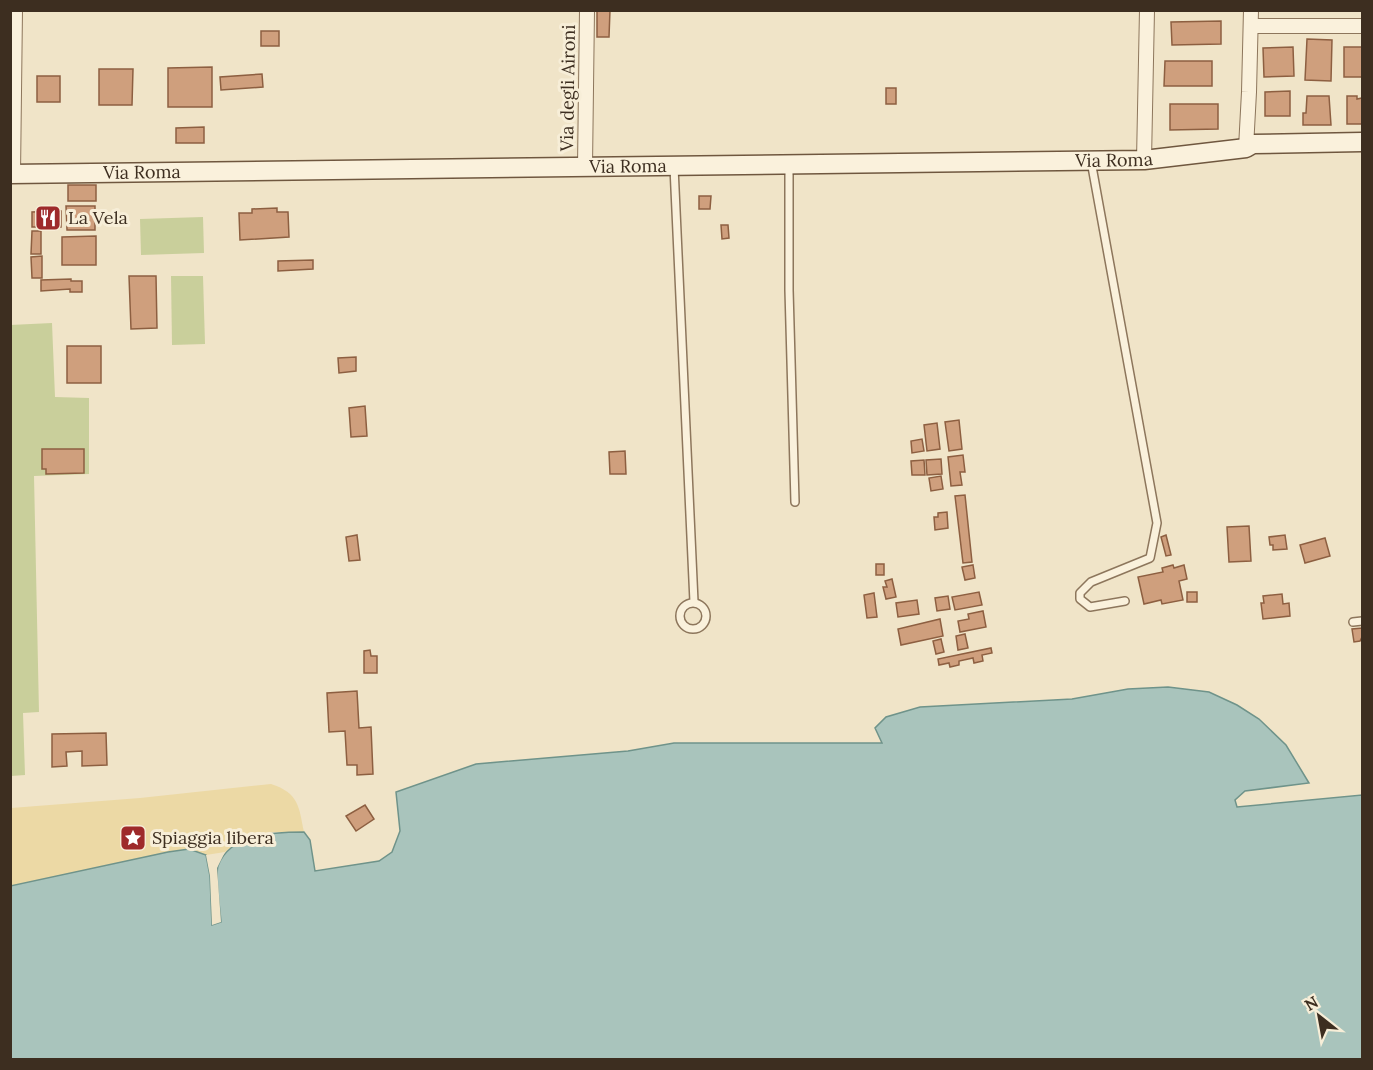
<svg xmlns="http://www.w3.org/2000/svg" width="1373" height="1070" font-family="Lora,serif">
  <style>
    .green { fill: #c9cf9b }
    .sand { fill: #ecd9a5 }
    .water { fill: #a9c4bc; stroke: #6f938a; stroke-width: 1.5 }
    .pier { fill: #f0e4c8 }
    .building { fill: #cf9f7d; stroke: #8d5f41; stroke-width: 1.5 }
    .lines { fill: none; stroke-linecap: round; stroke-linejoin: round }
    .lane-casing { stroke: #8d765c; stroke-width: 10 }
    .street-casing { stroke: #8d765c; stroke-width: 16 }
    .secondary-casing { stroke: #6f573f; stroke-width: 21 }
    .lane { stroke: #faf1dc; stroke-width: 7 }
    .street { stroke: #faf1dc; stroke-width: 14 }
    .secondary { stroke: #faf1dc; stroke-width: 18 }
    .labels { text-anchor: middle; stroke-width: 6; stroke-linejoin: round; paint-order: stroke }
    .street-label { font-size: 18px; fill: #3d2e20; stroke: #f7eed8 }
    .poi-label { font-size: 18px; fill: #3d2e20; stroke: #f7eed8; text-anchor: start }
  </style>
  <rect width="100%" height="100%" fill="#f0e4c8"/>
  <g class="green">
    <path d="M203 217 204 253 141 255 140 219Z"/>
    <path d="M171 276H203L205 344 172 345Z"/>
    <path d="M52 323 55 397 89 398V474L34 476 39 712 23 713 25 775 11 776 10 325Z"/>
  </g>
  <path class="sand" d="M271 784C299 793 299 807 304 832H272L237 843 225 852 206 855 189 849 168 852 11 886V808L140 798Z"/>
  <path class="water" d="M1168 687 1209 692 1237 705 1259 719 1286 745 1309 783 1245 791 1235 800 1237 807 1362 795V1059H11L10 886 168 852 189 849 206 855 210 876 212 925 221 922C220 909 215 876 218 866 230 833 275 832 304 832L310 840 315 871 379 861 392 852 400 831 396 792 476 764 628 751 674 743H882L875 728 886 717 920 707 1072 699 1128 689Z"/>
  <path class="pier" d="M225 852 217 868 221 922 212 925 210 876 206 855H209L213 875 215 921 218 920 215 867 222 853Z"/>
  <g class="building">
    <path d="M597 10H610L609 37H597Z"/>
    <path d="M1221 21V44L1172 45 1171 22Z"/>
    <rect x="261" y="31" width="18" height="15"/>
    <path d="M1307 39 1332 40 1331 81 1305 80Z"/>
    <path d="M1293 47 1294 76 1264 77 1263 48Z"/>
    <rect x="1344" y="47" width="18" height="30"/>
    <path d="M1165 61H1212V86H1164Z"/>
    <path d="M212 67V107H168V68Z"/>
    <path d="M99 69H133L132 105H99Z"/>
    <path d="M262 74 263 87 221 90 220 77Z"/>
    <rect x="37" y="76" width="23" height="26"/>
    <rect x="886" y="88" width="10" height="16"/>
    <path d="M1290 91V116H1265V92Z"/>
    <path d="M1307 96H1329L1331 125H1303V113H1306Z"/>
    <path d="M1347 96H1357V99L1362 98V124H1347Z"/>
    <path d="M1170 104H1218V129L1170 130Z"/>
    <path d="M204 127V143H176V128Z"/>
    <rect x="68" y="185" width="28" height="16"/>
    <path d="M699 196H711L710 209H699Z"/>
    <path d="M66 206H95V230H67Z"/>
    <path d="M277 208V212H288L289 237 240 240 239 213H252V209Z"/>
    <path d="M61 211V227H32V212Z"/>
    <path d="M721 225H728L729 238 722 239Z"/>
    <path d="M32 231H41V254H31Z"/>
    <path d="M96 236V265H62V237Z"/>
    <path d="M42 256V278H32L31 257Z"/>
    <path d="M313 260V269L278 271V261Z"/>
    <path d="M129 276H156L157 328 131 329Z"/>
    <path d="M71 279V281H82V292H70V289L41 291V280Z"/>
    <rect x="67" y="346" width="34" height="37"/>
    <path d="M356 357V371L339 373 338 358Z"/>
    <path d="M365 406 367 436 351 437 349 408Z"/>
    <path d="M959 420 962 449 949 451 945 422Z"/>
    <path d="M937 423 940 449 927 451 924 425Z"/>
    <path d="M922 439 924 451 912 453 911 441Z"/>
    <path d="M42 449H84V473L46 474V469H42Z"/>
    <path d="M625 451 626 474H610L609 452Z"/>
    <path d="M963 455 965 472H960L962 485 951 486 948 457Z"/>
    <path d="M941 459 942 474 927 475 926 460Z"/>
    <path d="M924 460 925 475H912L911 461Z"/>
    <path d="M941 476 943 489 931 491 929 478Z"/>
    <path d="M965 495 972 562 963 563 955 496Z"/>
    <path d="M947 512 948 528 935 530 934 517H938V513Z"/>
    <path d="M1249 526 1251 561 1229 562 1227 527Z"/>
    <path d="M357 535 360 560 349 561 346 537Z"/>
    <path d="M1166 535 1171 555 1166 556 1161 537Z"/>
    <path d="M1285 535 1287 549 1273 550V545H1270L1269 537Z"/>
    <path d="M1325 538 1330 556 1305 563 1300 545Z"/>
    <rect x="876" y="564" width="8" height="11"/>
    <path d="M973 565 975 578 965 580 962 567Z"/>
    <path d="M1173 565 1174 568 1184 565 1187 579 1179 581 1183 600 1162 604 1161 600 1144 604 1138 577 1163 572 1162 568Z"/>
    <path d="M892 579 896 597 886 599 883 587H887L885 581Z"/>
    <path d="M979 592 982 605 955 610 952 597Z"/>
    <rect x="1187" y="592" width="10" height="10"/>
    <path d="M874 593 877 617 867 618 864 595Z"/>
    <path d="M1282 594 1283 604 1289 603 1290 616 1263 619 1261 603H1264L1263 596Z"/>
    <path d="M948 596 950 609 937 611 935 598Z"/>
    <path d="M917 600 919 614 898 617 896 603Z"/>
    <path d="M983 611 986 627 960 632 958 621 969 619 968 614Z"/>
    <path d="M940 619 943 636 901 645 898 629Z"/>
    <path d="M1362 628V637L1360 641 1354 642 1352 629Z"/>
    <path d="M965 634 968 648 958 650 956 636Z"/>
    <path d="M941 639 944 652 936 654 933 641Z"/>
    <path d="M991 648 992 653 982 655 983 661 974 663 973 658 959 661V665L950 667 949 663 939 665 938 659Z"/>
    <path d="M370 650 371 656H377V673H364V651Z"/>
    <path d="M357 691 359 728 371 727 373 774 357 775V765H347L345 731 329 732 327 693Z"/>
    <path d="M106 733 107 765 82 766V751L66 752 67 766 52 767V734Z"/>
    <path d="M365 805 374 819 356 831 346 816Z"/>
  </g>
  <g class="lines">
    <defs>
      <g id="lane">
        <path d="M1091 161 1157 523 1150 558 1091 582 1080 593V599L1090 607 1125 601"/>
        <path d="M789 166V290L795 502"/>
        <path d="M674 167 694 602"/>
        <circle cx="693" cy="616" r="13"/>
        <path d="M1353 622 1362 621"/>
      </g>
      <g id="street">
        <path d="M1251 26H1362"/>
        <path d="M1246 148 1249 92 1251 10"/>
        <path d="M1144 160 1147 10"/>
        <path d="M585 166 587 10"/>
        <path d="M13 174 15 10"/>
      </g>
      <g id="secondary">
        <path id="s1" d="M10 174 1144 160 1246 148 1253 144 1362 142"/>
      </g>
    </defs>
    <use href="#lane" class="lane-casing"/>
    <use href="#street" class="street-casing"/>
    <use href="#secondary" class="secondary-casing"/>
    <use href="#lane" class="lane"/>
    <use href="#street" class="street"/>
    <use href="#secondary" class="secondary"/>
  </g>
  <defs>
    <symbol id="restaurant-square" viewBox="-11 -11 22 22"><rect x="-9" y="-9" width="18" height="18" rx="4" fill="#9e2a2b" stroke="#f7eed8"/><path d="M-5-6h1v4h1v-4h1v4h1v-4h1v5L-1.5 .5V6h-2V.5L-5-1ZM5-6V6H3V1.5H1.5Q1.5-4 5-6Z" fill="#fff"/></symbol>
    <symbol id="sight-square" viewBox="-11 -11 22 22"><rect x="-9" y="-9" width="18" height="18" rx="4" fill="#9e2a2b" stroke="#f7eed8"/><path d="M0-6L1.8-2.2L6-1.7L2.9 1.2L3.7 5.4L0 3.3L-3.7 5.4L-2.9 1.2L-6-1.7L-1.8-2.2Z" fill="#fff"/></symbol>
  </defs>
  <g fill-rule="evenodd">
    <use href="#restaurant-square" x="33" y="203" width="30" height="30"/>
    <use href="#sight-square" x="118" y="823" width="30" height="30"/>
  </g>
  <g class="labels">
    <g class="street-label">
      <text transform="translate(568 88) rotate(-89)" y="6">Via degli Aironi</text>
      <text dy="6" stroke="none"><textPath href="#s1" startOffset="1104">Via Roma</textPath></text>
      <text dy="6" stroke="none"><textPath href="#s1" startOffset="618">Via Roma</textPath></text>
      <text dy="6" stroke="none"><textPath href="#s1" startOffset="132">Via Roma</textPath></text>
    </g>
    <g class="poi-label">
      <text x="68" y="224">La Vela</text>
      <text x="152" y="844">Spiaggia libera</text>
    </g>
  </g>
  <rect width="1373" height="1070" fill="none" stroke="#3d2e20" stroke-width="24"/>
  <g transform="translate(1319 1016) rotate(329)" stroke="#f7eed8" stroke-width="4.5" paint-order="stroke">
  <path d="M0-4.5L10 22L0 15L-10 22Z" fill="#3d2e20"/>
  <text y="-9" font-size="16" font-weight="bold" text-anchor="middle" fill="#3d2e20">N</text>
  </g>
</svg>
